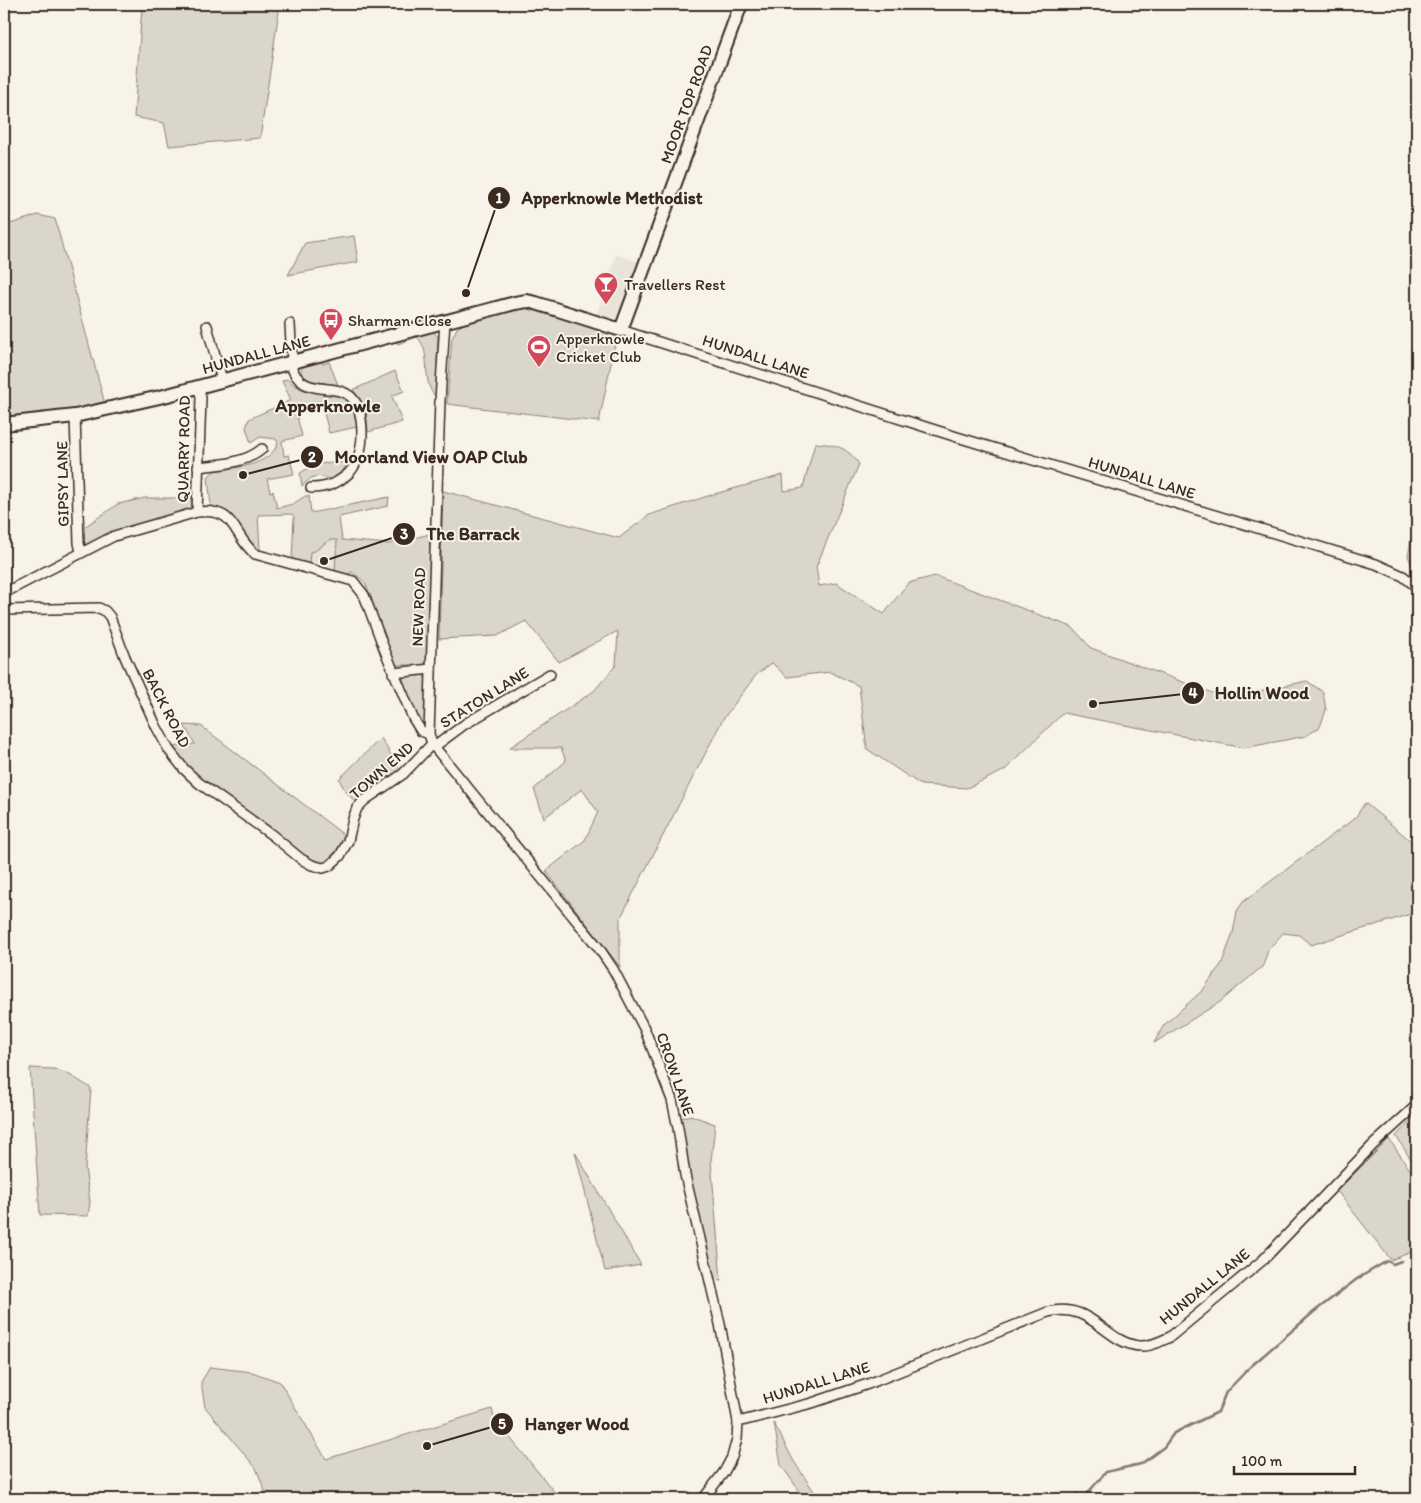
<svg xmlns="http://www.w3.org/2000/svg" width="1421" height="1503" font-family="Itim,sans-serif">
  <style>
    .built { fill: #e9e4d9 }
    .green { fill: #dbd6cb; stroke: #8b8074 }
    .lines { fill: none; stroke-linecap: round; stroke-linejoin: round }
    .stream { stroke: #84786c; stroke-width: 2.5 }
    .street-casing { stroke: #3b2a1e; stroke-width: 12 }
    .secondary-casing { stroke: #3b2a1e; stroke-width: 16 }
    .street { stroke: #f7f3e8; stroke-width: 9 }
    .secondary { stroke: #f7f3e8; stroke-width: 12 }
    .labels { text-anchor: middle; stroke-width: 4; stroke-linejoin: round; paint-order: stroke }
    .street-label { font-size: 16px; fill: #3b2a1e; stroke: #f7f3e8 }
    .poi-label { font-size: 16px; fill: #3b2a1e; stroke: #f7f3e8; text-anchor: start }
    .quarter-label { font-size: 19px; font-weight: bold; fill: #3b2a1e; stroke: #f7f3e8 }
    .leader { fill: none; stroke: #3b2a1e; stroke-width: 2 }
    .callout-dot { fill: #3b2a1e; stroke: #f7f3e8; stroke-width: 2 }
    .mark-label { font-size: 15px; text-anchor: middle; font-weight: bold; fill: #fff }
    .callout-label { font-size: 18px; text-anchor: middle; font-weight: bold; fill: #3b2a1e; stroke: #f7f3e8; stroke-width: 4; stroke-linejoin: round; paint-order: stroke }
  </style>
  <rect width="100%" height="100%" fill="#f7f3e8"/>
  <filter id="ink" filterUnits="userSpaceOnUse"><feTurbulence type="fractalNoise" baseFrequency=".02" numOctaves="2"/><feDisplacementMap in="SourceGraphic" scale="10" xChannelSelector="R" yChannelSelector="G"/><feConvolveMatrix kernelMatrix="1 2 1 2 8 2 1 2 1" color-interpolation-filters="sRGB"/></filter>
  <g filter="url(#ink)">
    <g class="built">
      <path d="M616 254 642 263 619 322 597 314Z"/>
      <path d="M329 539 337 540 335 573 309 565V551H315Z"/>
    </g>
    <g class="green">
      <path d="M140 4H280L260 138 169 146 164 123 134 117 142 7Z"/>
      <path d="M38 215 55 219 105 404 65 412 4 416V226Z"/>
      <path d="M354 236 358 262 288 275 305 243Z"/>
      <path d="M525 308 617 334 599 422 447 404 452 338 457 328 469 321Z"/>
      <path d="M430 331 434 332 438 337 436 397C420 382 433 352 417 337L398 344 394 340Z"/>
      <path d="M321 360 323 364 329 362 338 385 308 381 301 375V370L303 367Z"/>
      <path d="M395 371 404 391 392 396 402 422 368 432 366 408 353 390Z"/>
      <path d="M287 379C294 385 301 390 311 392 338 399 353 388 357 427L329 433 321 401 295 409 302 436 282 441 284 456 289 455 294 474 267 479 270 492 273 491 277 508 293 504 305 496H309L311 513 389 497 388 506 339 517 342 540 389 544 430 534 428 657 425 664 421 665H397C380 641 378 611 366 585 364 580 357 576 352 572L348 574 335 573 337 540H329L315 551 310 552 309 565 292 559 294 517 292 514 258 515 260 550C248 549 238 523 229 514 224 510 217 508 211 506L208 477 214 471C236 467 269 467 278 443L276 439 260 437 251 443 246 428 249 419 291 400 282 381Z"/>
      <path d="M815 443C835 444 847 447 859 464L816 567 819 586 836 583 884 614 908 583 935 576 1072 627 1091 648 1226 698 1307 681 1323 692 1326 710 1320 727 1306 736 1244 748 1063 713 1005 770 967 788 921 785 867 749 859 686 830 672 787 677 772 663 756 675 723 719 620 919V967L546 871 585 840 598 812 582 789 544 818 534 789 566 761 561 748H509L594 691 616 665 618 631 559 662 526 621 497 636 439 639 443 491 619 538 649 515 711 495 783 475 784 491 803 488Z"/>
      <path d="M350 462 338 475 331 479 317 476 311 478 302 486 300 473 316 464Z"/>
      <path d="M145 498H190L194 508 191 511 89 545 83 544 80 530 118 504Z"/>
      <path d="M1417 522V578L1408 556 1413 530Z"/>
      <path d="M419 673 423 674 426 680V721L423 723 417 717 401 678Z"/>
      <path d="M184 725 201 726 344 835C340 847 334 855 324 864L308 859 194 775 173 747 195 744Z"/>
      <path d="M381 738 401 772 356 803 344 789 339 779Z"/>
      <path d="M1365 803 1417 846V912L1311 945 1299 935 1283 933 1268 950 1263 966 1220 1002 1154 1043 1164 1025 1203 990 1222 963 1233 933 1237 911 1243 902 1355 818Z"/>
      <path d="M30 1068 54 1069 68 1074 91 1088 85 1168 90 1202 88 1216 40 1215Z"/>
      <path d="M1417 1114V1169L1396 1136Z"/>
      <path d="M690 1115 715 1124 711 1161 721 1280 713 1279 696 1216 679 1119Z"/>
      <path d="M1389 1139 1417 1180V1250L1391 1260 1337 1191Z"/>
      <path d="M575 1152 641 1265 605 1271Z"/>
      <path d="M210 1367 252 1372 280 1382 326 1459 492 1409 494 1418 560 1499H268L256 1468 205 1407 201 1382Z"/>
      <path d="M774 1423 793 1460 819 1499H805L781 1465Z"/>
    </g>
    <g class="lines">
      <g class="stream">
        <path d="M1085 1496 1106 1472 1141 1464 1164 1447 1174 1433 1218 1412 1226 1392 1250 1367 1315 1311 1357 1279 1387 1261 1393 1264 1401 1261"/>
        <path d="M1070 1499 1077 1494"/>
      </g>
      <defs>
        <g id="street">
          <path d="M445 321 440 401 429 734 432 744 598 947 613 969 645 1030 672 1100 678 1128 685 1175 720 1324 738 1422 737 1439 732 1457 724 1472 703 1499"/>
          <path d="M290 324 292 361"/>
          <path d="M207 326 222 380"/>
          <path d="M621 330 957 437 1376 564 1403 576 1417 587"/>
          <path d="M290 362C303 414 361 359 362 433 362 448 359 462 349 473 337 484 326 488 311 488"/>
          <path d="M75 416 79 543 81 552"/>
          <path d="M198 467C219 465 246 463 262 449"/>
          <path d="M197 512 201 398 199 387"/>
          <path d="M4 593 114 536 197 512C237 507 231 534 255 554L353 581 364 595 385 651 413 718 421 731 429 734"/>
          <path d="M4 610 99 608 105 611 110 617 125 657 156 726 169 750 184 769 199 783 272 835 301 859 312 865 323 868 329 866 340 856 348 841 353 819 357 808 365 800 403 774 432 744"/>
          <path d="M393 673 431 669"/>
          <path d="M434 747 465 724 550 674"/>
          <path d="M738 1422 812 1403 868 1384 1048 1312C1092 1301 1106 1344 1140 1346 1150 1347 1161 1341 1170 1337L1263 1260 1373 1145 1417 1105"/>
        </g>
        <path id="secondary" d="M4 424 75 416 164 396 515 303 527 301 536 303 621 330 741 4"/>
      </defs>
      <use href="#street" class="street-casing"/>
      <use href="#secondary" class="secondary-casing"/>
      <use href="#street" class="street"/>
      <use href="#secondary" class="secondary"/>
    </g>
  </g>
  <defs>
    <symbol id="bar-pin" viewBox="-11 -11 22 30"><path d="M0 17L-7.5 6A9.5 9.5 0 1 1 7.5 6Z" fill="#d1495b" stroke="#f7f3e8"/><path d="M-6-5H6L.8 .8V4.5H3.5V6h-7V4.5H-.8V.8Z" fill="#fff"/></symbol>
    <symbol id="bus-pin" viewBox="-11 -11 22 30"><path d="M0 17L-7.5 6A9.5 9.5 0 1 1 7.5 6Z" fill="#d1495b" stroke="#f7f3e8"/><path d="M-5-6H5V4H4V6H2V4H-2V6H-4V4H-5ZM-3.5-4V0h7V-4ZM-3.5 1.2v1.5H-2V1.2ZM2 1.2v1.5H3.5V1.2Z" fill="#fff"/></symbol>
    <symbol id="stadium-pin" viewBox="-11 -11 22 30"><path d="M0 17L-7.5 6A9.5 9.5 0 1 1 7.5 6Z" fill="#d1495b" stroke="#f7f3e8"/><path d="M0-5a6.5 5 0 1 0 0 10a6.5 5 0 1 0 0-10ZM-3.5-1.8h7v3.6h-7Z" fill="#fff"/></symbol>
  </defs>
  <g fill-rule="evenodd">
    <use href="#bar-pin" x="592" y="270" width="28" height="38"/>
    <use href="#bus-pin" x="317" y="306" width="28" height="38"/>
    <use href="#stadium-pin" x="525" y="333" width="28" height="38"/>
  </g>
  <g class="labels">
    <g class="street-label">
      <text transform="translate(686 104) rotate(-70)" y="6">MOOR TOP ROAD</text>
      <text transform="translate(256 354) rotate(-15)" y="6">HUNDALL LANE</text>
      <text transform="translate(756 356) rotate(18)" y="6">HUNDALL LANE</text>
      <text transform="translate(183 449) rotate(-89)" y="6">QUARRY ROAD</text>
      <text transform="translate(1142 477) rotate(17)" y="6">HUNDALL LANE</text>
      <text transform="translate(62 484) rotate(-91)" y="6">GIPSY LANE</text>
      <text transform="translate(418 607) rotate(-88)" y="6">NEW ROAD</text>
      <text transform="translate(484 697) rotate(-32)" y="6">STATON LANE</text>
      <text transform="translate(167 708) rotate(63)" y="6">BACK ROAD</text>
      <text transform="translate(381 770) rotate(-41)" y="6">TOWN END</text>
      <text transform="translate(676 1074) rotate(71)" y="6">CROW LANE</text>
      <text transform="translate(1204 1286) rotate(-39)" y="6">HUNDALL LANE</text>
      <text transform="translate(816 1382) rotate(-17)" y="6">HUNDALL LANE</text>
    </g>
    <g class="poi-label">
      <text x="624" y="290">Travellers Rest</text>
      <text x="348" y="326">Sharman Close</text>
      <text x="556" y="344">Apperknowle<tspan x="556" dy="18">Cricket Club</tspan></text>
    </g>
    <g class="quarter-label">
      <text x="328" y="412">Apperknowle</text>
    </g>
  </g>
  <path class="leader" d="M466 293L499 198M243 475L312 457M324 561L404 534M1093 704L1193 693M427 1446L502 1424"/>
  <g class="callout-dot">
    <circle cx="466" cy="293" r="5"/>
    <circle cx="243" cy="475" r="5"/>
    <circle cx="324" cy="561" r="5"/>
    <circle cx="1093" cy="704" r="5"/>
    <circle cx="427" cy="1446" r="5"/>
    <circle cx="499" cy="198" r="12"/>
    <circle cx="312" cy="457" r="12"/>
    <circle cx="404" cy="534" r="12"/>
    <circle cx="1193" cy="693" r="12"/>
    <circle cx="502" cy="1424" r="12"/>
  </g>
  <g class="mark-label">
    <text x="499" y="203">1</text>
    <text x="312" y="462">2</text>
    <text x="404" y="539">3</text>
    <text x="1193" y="698">4</text>
    <text x="502" y="1429">5</text>
  </g>
  <g class="callout-label">
    <text x="612" y="204">Apperknowle Methodist</text>
    <text x="431" y="463">Moorland View OAP Club</text>
    <text x="473" y="540">The Barrack</text>
    <text x="1262" y="699">Hollin Wood</text>
    <text x="577" y="1430">Hanger Wood</text>
  </g>
  <rect width="1421" height="1503" fill="none" stroke="#f7f3e8" stroke-width="20"/>
  <rect x="10" y="10" width="1401" height="1483" fill="none" stroke="#3b2a1e" stroke-width="2" filter="url(#ink)"/>
  <path d="M1234 1466v8h121v-8" fill="none" stroke="#3b2a1e" stroke-width="2.5"/>
  <text x="1241" y="1466" font-size="15" fill="#3b2a1e" stroke="#f7f3e8" stroke-width="4" paint-order="stroke">100 m</text>
</svg>
